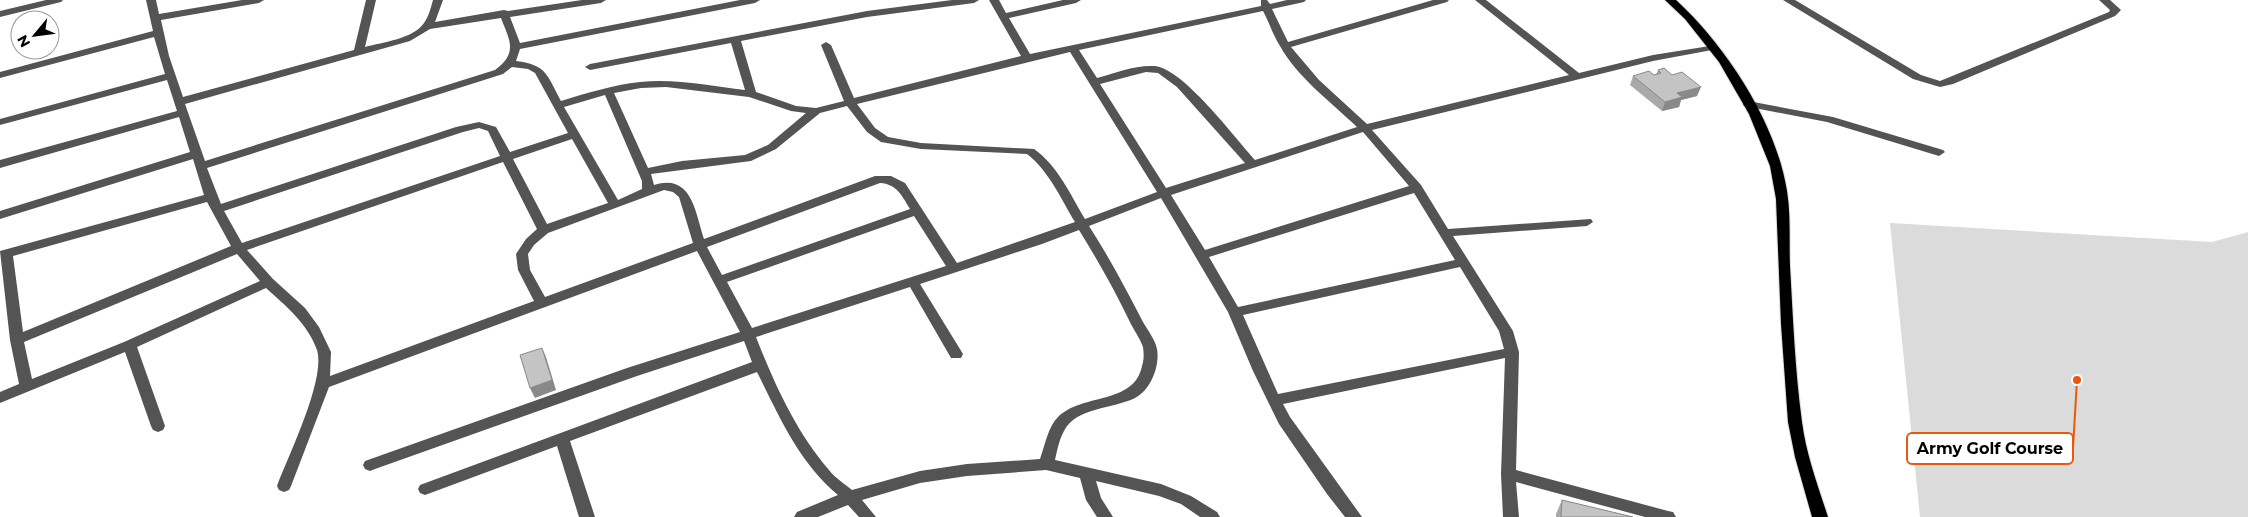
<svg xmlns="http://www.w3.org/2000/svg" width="2248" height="517" font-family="Montserrat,sans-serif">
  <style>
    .green { fill: #dbdbdb }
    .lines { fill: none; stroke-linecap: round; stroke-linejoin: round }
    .major-casing { stroke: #dbdbdb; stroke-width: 2 }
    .minor { fill: #545454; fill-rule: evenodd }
    .major { fill: #000; fill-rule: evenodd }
    .wall { fill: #a9a9a9 }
    .shaded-wall { fill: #898989 }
    .building { fill: #c4c4c4; stroke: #898989 }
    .leader { fill: none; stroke: #e8590c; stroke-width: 2 }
    .callout-dot { fill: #e8590c; stroke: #fff; stroke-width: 2 }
    .callout { fill: #fff; stroke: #e8590c; stroke-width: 2 }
    .callout-label { font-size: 16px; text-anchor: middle; font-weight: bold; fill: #000 }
  </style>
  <rect width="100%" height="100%" fill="#fff"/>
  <path class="green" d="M1890 223 2212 242 2248 232V517H1920Z"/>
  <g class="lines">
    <defs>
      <path id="major" d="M1665 0H1676C1726 46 1776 122 1787 191 1791 215 1789 241 1790 266 1793 318 1795 370 1802 422 1806 454 1818 486 1828 517H1812L1795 457 1788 422 1781 324 1776 199 1770 166 1749 114 1719 62 1685 19Z"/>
    </defs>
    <use href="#major" class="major-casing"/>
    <g class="minor">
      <path d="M46 0H63L61 2 0 17V11Z"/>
      <path d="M146 0H156L159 14 242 0H264L259 3 161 20 169 56 183 97 354 50 366 0H376L365 47C383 42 413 39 424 23 429 16 431 7 433 0H443L435 22 504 10 508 11 582 0H606L601 3 510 17 520 43 740 0H760L755 3 520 49 516 61C548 65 547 76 561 101 587 93 613 85 640 82 674 78 711 86 745 90L731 43 590 70 585 67 590 64 867 11 952 0H979L974 3 867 17 741 41 756 92 796 106 816 108 844 101 821 45 826 42 831 45 854 98 1021 56 989 0H999L1006 13 1063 0H1081L1076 3 1009 18 1030 54 1261 6V0H1267L1270 4 1287 0H1306L1304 2 1272 9 1288 42 1433 0H1449L1447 2 1291 47 1319 80 1367 124 1569 75 1475 0H1486L1579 73 1653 55 1716 45V49L1712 50 1653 61 1372 130 1421 185 1448 229 1591 219 1593 222 1587 226 1453 236 1513 331 1519 352 1516 470 1668 511 1673 512 1676 517H1645L1516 482 1519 517H1503L1501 474 1505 358 1283 404 1290 417 1362 517H1345L1327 494 1279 424 1253 371 1228 312 1161 198 1089 226C1109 257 1126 289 1143 322 1148 331 1155 339 1157 349 1160 366 1151 390 1135 398 1113 409 1076 407 1064 431 1059 440 1057 451 1055 460L1161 484 1191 496 1217 512 1220 517H1200L1181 504 1159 496 1096 481 1101 498 1113 517H1097L1086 500 1080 478 1046 470 967 476 920 483 862 500 876 517H859L848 505 818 517H794L797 512 838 495C799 463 779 416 757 372L570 441 595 517H579L557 446 425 495 420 493 418 489 420 485 752 362 744 341 637 376 375 469 370 471 365 469 363 465 365 461 627 368 740 332 697 251 329 387 291 486 289 490 284 492 279 490 277 486C288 456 326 380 317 350 308 324 286 306 266 288L137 347 165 426 163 430 158 432 153 430 151 426 125 352 0 403V392L19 384 10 340 0 251 204 195 193 159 0 219V211L190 152 179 117 0 168V160L177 111 167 80 0 125V119L165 74 154 37 0 78V72L153 31ZM1263 11C1269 22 1273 35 1280 46 1298 78 1331 102 1357 127L1255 160C1235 138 1182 67 1154 66 1135 65 1115 73 1097 78L1079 50ZM501 18C510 41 518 53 495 70L205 161 185 104 410 41 430 29ZM1070 52 1157 192 1085 219C1070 194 1058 166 1034 149L921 143 888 137 875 128 857 104ZM512 67 528 69 535 73 568 133 510 152 496 127 479 122 456 127 221 204 207 168 503 74ZM1146 72 1158 73 1177 87 1245 163 1166 188 1100 84ZM666 87 749 97 791 111 806 113 768 145 745 155 682 161 648 168 614 93 641 88ZM605 95 642 181V189L618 200 564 107ZM847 106 867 132 881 142 921 149 1027 154C1049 171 1061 199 1075 222L957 263 905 183 891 176H875L704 239C695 212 692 173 654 185L651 174 751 161 776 149 820 113ZM479 128 488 131 500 156 242 243 224 211 463 132ZM1363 132 1409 186 1205 250 1171 195ZM572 139 608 203 547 224 513 159ZM503 162 537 229 526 239 516 254 518 270 534 301 330 376 331 352 319 327 305 308 273 279 247 250ZM880 183C897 184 902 196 910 209L722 275 707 247ZM664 190 673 192 679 197 693 243 545 297 530 270 528 254 534 245 548 233ZM1414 193 1455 260 1238 307 1209 257ZM207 202 231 246 23 332 13 256ZM914 216 946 266 752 328 727 282ZM1079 230C1097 259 1114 289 1129 320 1133 329 1140 338 1143 347 1144 354 1144 360 1142 366 1134 405 1082 393 1058 417 1048 427 1045 445 1040 459L967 464 920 471 852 490C845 484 835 478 829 470 796 432 774 383 756 337L910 287 951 358H961L963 354 920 284 1042 244ZM237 254 260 281 124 342 32 379 24 342ZM1460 267 1499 331 1504 349 1278 394 1243 315Z"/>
      <path d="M1783 0H1795L1921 75 1940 81 2109 12 2110 10 2099 0H2110L2121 10 2115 16 1953 84 1940 87 1913 79Z"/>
      <path d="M1748 101 1833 117 1943 150 1945 152 1939 156 1827 122 1744 106 1743 104 1744 102Z"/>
    </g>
    <use href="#major" class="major"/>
  </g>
  <g class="wall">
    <path d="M1658 70 1697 96 1681 100 1679 107 1662 111 1630 85 1633 76 1654 75H1656Z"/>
    <path d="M1562 500 1633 517H1556V514Z"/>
  </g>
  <g class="shaded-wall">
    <path d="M1701 87 1697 96 1681 100 1679 107 1662 111 1665 102 1677 93Z"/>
    <path d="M542 348 546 357 556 390 535 398 530 388Z"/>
  </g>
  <g class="building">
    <path d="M1664 68 1672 75 1682 72 1701 87 1677 93 1682 97 1665 102 1633 76 1649 71 1654 75 1661 73 1658 70Z"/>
    <path d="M542 348 552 380 530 388 520 355Z"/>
    <path d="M1562 500 1633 517H1561Z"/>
  </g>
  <path class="leader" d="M2077 380L2073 448"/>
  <circle class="callout-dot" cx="2077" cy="380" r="5"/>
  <rect class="callout" x="1907" y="433" width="166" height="31" rx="5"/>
  <g class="callout-label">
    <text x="1990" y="454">Army Golf Course</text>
  </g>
  <g transform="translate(35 35) rotate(241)"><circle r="24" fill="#ffffff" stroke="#999999"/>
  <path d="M0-4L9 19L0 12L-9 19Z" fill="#000000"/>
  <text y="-8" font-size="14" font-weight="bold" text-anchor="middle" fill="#000000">N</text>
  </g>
</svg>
